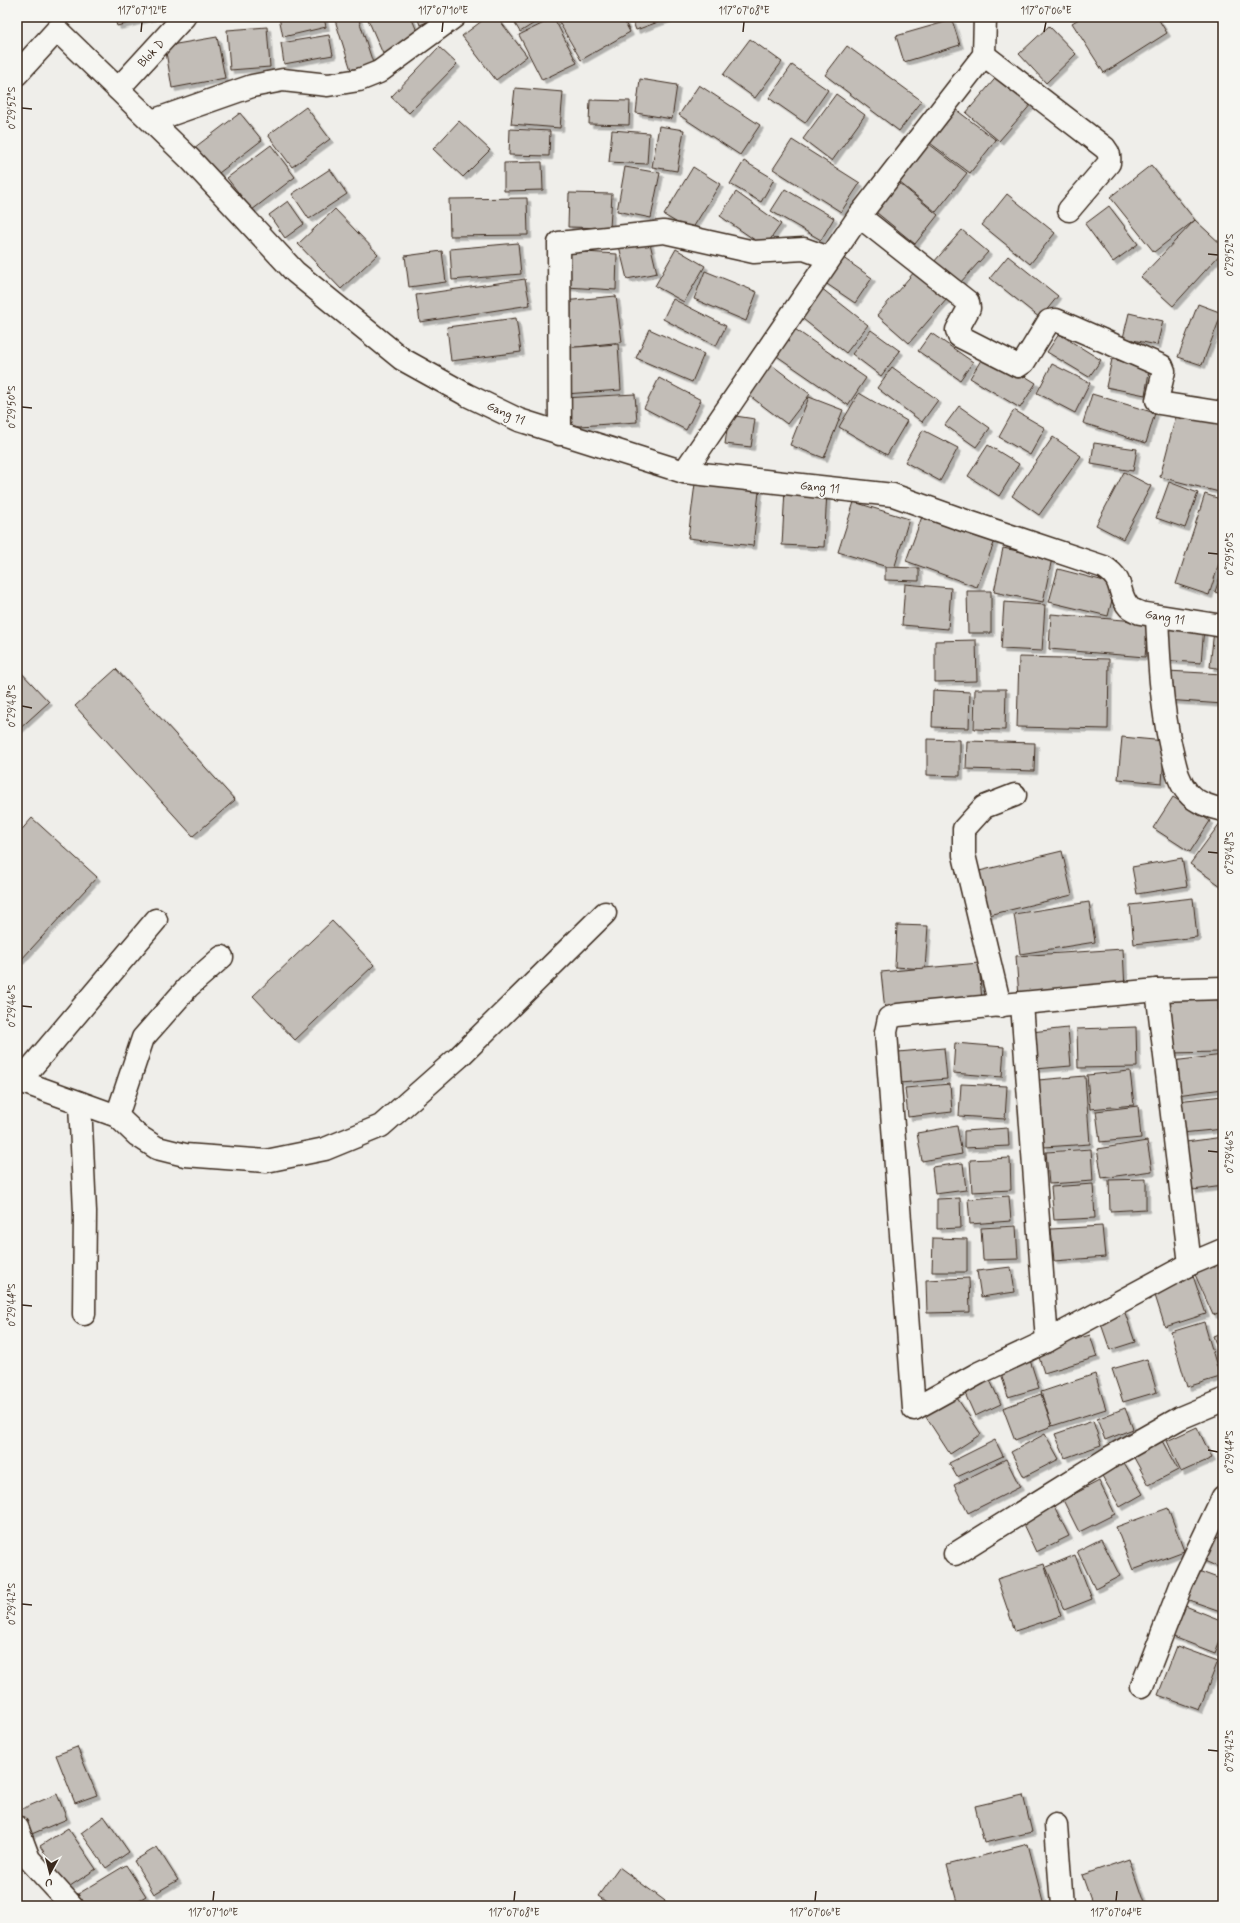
<svg xmlns="http://www.w3.org/2000/svg" width="1240" height="1923" font-family="Mynerve,sans-serif">
  <style>
    .building { fill: #c2bdb7; stroke: #3b2a1e; filter: url(#shadow) }
    .lines { fill: none; stroke-linecap: round; stroke-linejoin: round }
    .street-casing { stroke: #3b2a1e; stroke-width: 25 }
    .street { stroke: #f6f6f2; stroke-width: 22 }
    .ticks { fill: none; stroke: #3b2a1e; stroke-width: 1.5 }
    .labels { text-anchor: middle; stroke-width: 4; stroke-linejoin: round; paint-order: stroke }
    .street-label { font-size: 12px; fill: #3b2a1e; stroke: #f6f6f2 }
    .neatline { fill: none; stroke: #3b2a1e; stroke-width: 1.5 }
    .ticks-label { font-size: 10px; text-anchor: middle; fill: #3b2a1e }
  </style>
  <defs>
    <filter id="shadow"><feDropShadow dx="3.5" dy="3.5" stdDeviation="0" flood-color="#0004"/></filter>
  </defs>
  <rect width="100%" height="100%" fill="#efeeea"/>
  <filter id="ink" filterUnits="userSpaceOnUse"><feTurbulence type="fractalNoise" baseFrequency=".025" numOctaves="2"/><feDisplacementMap in="SourceGraphic" scale="8" xChannelSelector="R" yChannelSelector="G"/><feConvolveMatrix kernelMatrix="1 2 1 2 8 2 1 2 1" color-interpolation-filters="sRGB"/></filter>
  <g filter="url(#ink)">
    <g class="building">
      <path d="M114 17H152L117 26Z"/>
      <path d="M279 17H324L326 27 283 37Z"/>
      <path d="M334 17H358L373 63 351 70Z"/>
      <path d="M367 17H411L420 38 383 54Z"/>
      <path d="M417 17H438L420 25Z"/>
      <path d="M487 17H497L527 56 496 80 462 36Z"/>
      <path d="M511 17H544L520 32Z"/>
      <path d="M556 17H622L630 32 581 60Z"/>
      <path d="M631 17H672L636 30Z"/>
      <path d="M1082 17H1157L1167 33 1104 73 1072 23Z"/>
      <path d="M554 18 577 63 542 80 519 35Z"/>
      <path d="M952 20 960 45 904 62 896 36Z"/>
      <path d="M1049 26 1076 54 1046 83 1019 54Z"/>
      <path d="M267 27 270 67 230 70 227 30Z"/>
      <path d="M329 35 333 55 284 64 281 43Z"/>
      <path d="M217 37 225 78 172 88 165 46Z"/>
      <path d="M750 39 782 62 755 98 723 75Z"/>
      <path d="M847 46 922 101 899 131 825 75Z"/>
      <path d="M439 47 457 64 409 113 391 97Z"/>
      <path d="M792 65 828 90 805 123 769 98Z"/>
      <path d="M999 74 1033 102 999 141 966 113Z"/>
      <path d="M640 79 677 85 672 119 636 113Z"/>
      <path d="M699 85 760 125 740 155 679 115Z"/>
      <path d="M515 88 563 92 560 128 511 124Z"/>
      <path d="M836 94 865 115 832 161 803 139Z"/>
      <path d="M590 100 630 101 629 125 589 124Z"/>
      <path d="M306 107 330 139 292 167 268 135Z"/>
      <path d="M955 109 996 140 970 173 930 143Z"/>
      <path d="M240 113 262 140 215 176 194 148Z"/>
      <path d="M459 121 490 150 463 177 433 149Z"/>
      <path d="M659 126 684 130 677 171 652 167Z"/>
      <path d="M510 129 550 131 549 156 509 155Z"/>
      <path d="M612 130 649 133 647 164 609 162Z"/>
      <path d="M792 140 860 183 841 212 773 169Z"/>
      <path d="M929 144 967 173 936 212 899 182Z"/>
      <path d="M271 145 295 177 252 210 227 178Z"/>
      <path d="M744 161 774 179 761 202 730 184Z"/>
      <path d="M542 162 543 190 504 191V163Z"/>
      <path d="M1151 165 1195 220 1154 252 1110 197Z"/>
      <path d="M625 167 660 173 651 218 617 211Z"/>
      <path d="M693 167 720 184 691 231 664 215Z"/>
      <path d="M330 169 347 194 309 219 292 194Z"/>
      <path d="M894 179 938 215 915 244 871 208Z"/>
      <path d="M785 189 834 218 821 240 771 211Z"/>
      <path d="M736 192 781 224 765 247 720 216Z"/>
      <path d="M569 193 612 194 610 228 568 227Z"/>
      <path d="M1007 194 1055 233 1030 264 982 225Z"/>
      <path d="M527 198 528 235 450 236 449 199Z"/>
      <path d="M288 201 304 224 285 238 269 215Z"/>
      <path d="M1109 206 1138 244 1113 262 1085 224Z"/>
      <path d="M335 209 378 254 341 289 298 244Z"/>
      <path d="M1195 220 1223 246V251L1173 306 1141 277Z"/>
      <path d="M962 230 988 252 959 284 933 263Z"/>
      <path d="M649 239 657 273 627 279 619 246Z"/>
      <path d="M518 243 521 274 452 280 450 249Z"/>
      <path d="M676 249 705 266 684 302 655 286Z"/>
      <path d="M442 251 446 282 409 287 405 256Z"/>
      <path d="M568 251 617 254 616 290 566 287Z"/>
      <path d="M839 255 872 278 855 303 821 280Z"/>
      <path d="M1008 256 1058 296 1040 318 990 278Z"/>
      <path d="M705 271 757 292 746 321 694 299Z"/>
      <path d="M915 271 947 299 909 343 877 315Z"/>
      <path d="M525 279 530 305 420 322 416 295Z"/>
      <path d="M816 284 868 325 846 353 794 312Z"/>
      <path d="M616 296 622 342 568 348 563 301Z"/>
      <path d="M673 299 726 326 716 346 663 319Z"/>
      <path d="M1198 304 1222 313 1202 365 1178 357Z"/>
      <path d="M1129 313 1163 321 1157 345 1123 338Z"/>
      <path d="M516 318 521 352 451 361 447 327Z"/>
      <path d="M789 325 866 378 848 405 771 352Z"/>
      <path d="M649 329 704 354 692 382 636 358Z"/>
      <path d="M871 330 900 351 881 376 852 354Z"/>
      <path d="M931 333 973 362 960 380 918 351Z"/>
      <path d="M1059 334 1101 360 1089 377 1047 352Z"/>
      <path d="M618 344 621 390 565 394 562 348Z"/>
      <path d="M986 352 1036 383 1020 408 970 378Z"/>
      <path d="M1112 359 1150 367 1145 395 1106 387Z"/>
      <path d="M765 360 810 394 787 424 742 390Z"/>
      <path d="M1052 364 1090 383 1075 413 1037 393Z"/>
      <path d="M892 367 938 400 922 422 877 388Z"/>
      <path d="M659 378 701 400 686 430 644 408Z"/>
      <path d="M859 393 907 421 887 455 839 427Z"/>
      <path d="M635 394 637 422 566 427 564 398Z"/>
      <path d="M1092 394 1155 413 1146 443 1083 423Z"/>
      <path d="M809 397 843 410 824 458 790 445Z"/>
      <path d="M959 406 990 428 976 447 945 425Z"/>
      <path d="M1178 408 1223 420V493L1160 477Z"/>
      <path d="M1014 410 1045 428 1030 455 999 437Z"/>
      <path d="M729 415 755 419 751 447 725 444Z"/>
      <path d="M923 430 958 448 940 481 905 462Z"/>
      <path d="M1053 437 1081 456 1039 515 1012 496Z"/>
      <path d="M1094 443 1137 449 1133 471 1091 464Z"/>
      <path d="M988 445 1019 464 999 496 968 476Z"/>
      <path d="M1124 472 1151 486 1123 539 1096 525Z"/>
      <path d="M696 476 760 483 753 546 688 538Z"/>
      <path d="M1169 482 1198 493 1185 528 1156 518Z"/>
      <path d="M785 489 827 491 824 547 782 545Z"/>
      <path d="M1205 494 1223 500V551L1209 595 1176 584Z"/>
      <path d="M854 502 909 519 894 569 838 552Z"/>
      <path d="M924 511 996 538 977 587 906 561Z"/>
      <path d="M1003 548 1052 558 1043 602 994 592Z"/>
      <path d="M885 567 919 568V581L885 580Z"/>
      <path d="M1223 567V595L1215 592Z"/>
      <path d="M1058 569 1116 584 1108 616 1049 602Z"/>
      <path d="M905 584 951 588 948 629 902 625Z"/>
      <path d="M967 591H991V633H968Z"/>
      <path d="M1004 602 1045 605 1042 651 1001 649Z"/>
      <path d="M1051 614 1148 622 1145 657 1049 649Z"/>
      <path d="M1163 623 1204 627 1201 663 1161 660Z"/>
      <path d="M1214 630 1223 631V669L1210 667Z"/>
      <path d="M976 640 977 681 935 682V641Z"/>
      <path d="M1019 657 1109 659 1108 729 1017 727Z"/>
      <path d="M17 668 49 702 17 731Z"/>
      <path d="M116 669 235 800 193 836 75 706Z"/>
      <path d="M1167 671 1223 674V704L1166 700Z"/>
      <path d="M975 689H1006L1005 730 974 729Z"/>
      <path d="M933 690 970 692 969 728 932 727Z"/>
      <path d="M1122 737 1165 741 1162 783 1118 779Z"/>
      <path d="M927 739 960 740V776L927 775Z"/>
      <path d="M967 741 1035 743 1034 771 966 769Z"/>
      <path d="M1173 797 1210 821 1190 852 1153 828Z"/>
      <path d="M32 818 97 877 20 961 17 958V835Z"/>
      <path d="M1223 819V884L1221 886 1190 864Z"/>
      <path d="M1062 851 1072 895 985 916 975 872Z"/>
      <path d="M1182 858 1187 886 1137 894 1132 867Z"/>
      <path d="M1193 898 1197 937 1134 944 1130 905Z"/>
      <path d="M1089 902 1095 942 1020 954 1014 914Z"/>
      <path d="M332 921 374 965 295 1040 253 996Z"/>
      <path d="M897 925 928 926 925 969 895 967Z"/>
      <path d="M1123 949 1125 990 1019 997 1016 956Z"/>
      <path d="M979 963 982 1002 885 1011 881 972Z"/>
      <path d="M1218 993 1219 1052 1171 1053 1170 994Z"/>
      <path d="M1136 1027 1137 1067 1078 1068 1077 1029Z"/>
      <path d="M1068 1028 1071 1066 1035 1069 1031 1032Z"/>
      <path d="M955 1043 1004 1047 1002 1077 953 1073Z"/>
      <path d="M944 1048 947 1079 900 1083 898 1052Z"/>
      <path d="M1223 1055V1089L1177 1095 1172 1061Z"/>
      <path d="M1130 1071 1134 1105 1090 1109 1087 1075Z"/>
      <path d="M1085 1076 1090 1144 1044 1147 1038 1080Z"/>
      <path d="M950 1084 952 1112 908 1117 905 1088Z"/>
      <path d="M961 1084 1007 1086 1005 1119 959 1116Z"/>
      <path d="M1223 1096V1129L1181 1133 1177 1101Z"/>
      <path d="M1138 1106 1141 1138 1100 1142 1096 1111Z"/>
      <path d="M957 1126 962 1154 922 1161 917 1133Z"/>
      <path d="M1008 1128 1009 1146 964 1148V1131Z"/>
      <path d="M1223 1137V1186L1193 1190 1186 1142Z"/>
      <path d="M1147 1141 1152 1171 1102 1178 1097 1149Z"/>
      <path d="M1091 1149 1093 1181 1049 1184 1046 1152Z"/>
      <path d="M1010 1158 1011 1190 972 1192 970 1160Z"/>
      <path d="M963 1163 966 1190 935 1194 932 1167Z"/>
      <path d="M1146 1179V1209L1110 1211 1109 1180Z"/>
      <path d="M1093 1184 1095 1218 1054 1220 1051 1187Z"/>
      <path d="M1009 1196 1011 1221 970 1224 968 1199Z"/>
      <path d="M960 1198 961 1228 937 1229V1199Z"/>
      <path d="M1016 1226 1018 1259 983 1260 981 1228Z"/>
      <path d="M1102 1226 1105 1257 1054 1261 1051 1229Z"/>
      <path d="M933 1238 967 1239V1272H932Z"/>
      <path d="M1223 1257V1311L1213 1315 1193 1270Z"/>
      <path d="M1011 1267 1015 1292 981 1297 977 1271Z"/>
      <path d="M1193 1276 1206 1314 1165 1327 1153 1289Z"/>
      <path d="M969 1278 970 1312 927 1313 926 1280Z"/>
      <path d="M1124 1310 1135 1342 1110 1350 1099 1318Z"/>
      <path d="M1204 1322 1220 1377 1187 1387 1171 1332Z"/>
      <path d="M1223 1332V1363L1213 1336Z"/>
      <path d="M1090 1335 1097 1357 1044 1373 1037 1351Z"/>
      <path d="M1029 1357 1039 1388 1008 1397 999 1366Z"/>
      <path d="M1147 1359 1157 1392 1123 1402 1112 1369Z"/>
      <path d="M1095 1374 1106 1409 1052 1426 1041 1392Z"/>
      <path d="M988 1376 1001 1404 975 1416 963 1389Z"/>
      <path d="M1041 1394 1052 1426 1015 1440 1003 1408Z"/>
      <path d="M955 1395 981 1434 950 1454 924 1414Z"/>
      <path d="M1125 1408 1133 1429 1105 1440 1097 1419Z"/>
      <path d="M1093 1421 1101 1445 1065 1458 1055 1434Z"/>
      <path d="M1197 1427 1212 1458 1181 1472 1167 1441Z"/>
      <path d="M1045 1434 1059 1459 1024 1477 1011 1452Z"/>
      <path d="M1161 1439 1178 1470 1149 1485 1132 1454Z"/>
      <path d="M995 1440 1003 1456 957 1477 949 1463Z"/>
      <path d="M1006 1459 1020 1487 968 1513 954 1485Z"/>
      <path d="M1123 1461 1143 1494 1120 1507 1101 1474Z"/>
      <path d="M1099 1481 1115 1514 1079 1532 1063 1500Z"/>
      <path d="M1054 1506 1069 1536 1036 1552 1022 1522Z"/>
      <path d="M1168 1508 1184 1551 1133 1570 1116 1527Z"/>
      <path d="M1211 1534 1223 1540V1569L1200 1559Z"/>
      <path d="M1101 1539 1120 1576 1095 1589 1077 1551Z"/>
      <path d="M1075 1555 1092 1599 1064 1610 1046 1567Z"/>
      <path d="M1044 1564 1061 1616 1015 1631 997 1579Z"/>
      <path d="M1193 1569 1223 1580V1612L1183 1598Z"/>
      <path d="M1183 1605 1223 1621V1633L1215 1653 1171 1636Z"/>
      <path d="M1177 1646 1218 1661 1199 1710 1158 1695Z"/>
      <path d="M77 1747 97 1795 75 1803 56 1755Z"/>
      <path d="M57 1794 67 1819 27 1836 17 1811Z"/>
      <path d="M1023 1795 1032 1832 984 1843 975 1806Z"/>
      <path d="M104 1816 129 1852 106 1868 81 1833Z"/>
      <path d="M68 1828 96 1869 67 1888 40 1846Z"/>
      <path d="M1028 1844 1044 1906H958L947 1865Z"/>
      <path d="M157 1847 178 1880 154 1894 134 1861Z"/>
      <path d="M1129 1859 1145 1906H1093L1082 1875Z"/>
      <path d="M126 1865 146 1896 129 1906H85L78 1894Z"/>
      <path d="M619 1867 672 1906H612L598 1896Z"/>
    </g>
    <g class="lines">
      <defs>
        <g id="street">
          <path d="M984 55 1105 148C1109 153 1110 156 1109 163L1069 210"/>
          <path d="M17 74 57 30 190 159 295 272 402 359 467 395 519 420 684 472 893 495 963 520 1104 567C1126 581 1116 593 1129 607 1131 610 1137 611 1140 613L1223 626"/>
          <path d="M118 89 184 17"/>
          <path d="M152 121 252 86 283 80 328 85 359 80 379 72 454 17"/>
          <path d="M859 216 968 302 969 308 957 330 959 336 1018 366 1024 362 1049 321 1056 320 1162 366 1164 371 1157 400 1159 403 1223 413"/>
          <path d="M560 434 559 243 664 232 754 252 804 249 829 258"/>
          <path d="M684 472 859 216 984 55 985 17"/>
          <path d="M1157 617C1159 661 1161 704 1171 748 1175 764 1177 780 1188 793 1196 803 1211 807 1223 810"/>
          <path d="M1223 988 1157 990 898 1015 889 1018 886 1032 914 1409 979 1373 1047 1341 1190 1264 1223 1250"/>
          <path d="M1157 990 1190 1264"/>
          <path d="M1022 1004 1047 1341"/>
          <path d="M1000 1006 964 855V829L984 807 1015 795"/>
          <path d="M17 1080 117 1116 137 1135 157 1148 185 1155 266 1161 325 1149 381 1126 459 1057 605 913"/>
          <path d="M20 1081 156 920"/>
          <path d="M80 1103 85 1212 84 1314"/>
          <path d="M117 1116 143 1038 188 987 222 957"/>
          <path d="M955 1554 1109 1458 1180 1418 1223 1400"/>
          <path d="M1142 1686 1182 1583 1223 1497"/>
          <path d="M1056 1825 1062 1906"/>
          <path d="M17 1827 29 1859 72 1906"/>
        </g>
      </defs>
      <use href="#street" class="street-casing"/>
      <use href="#street" class="street"/>
    </g>
  </g>
  <path class="ticks" d="M141 32 142 22M442 32 443 22M743 32 744 22M1044 32 1046 22M22 108 32 109M1208 254 1218 255M22 407 32 408M1208 553 1218 554M22 706 32 708M1208 852 1218 853M22 1006 32 1007M1208 1151 1218 1152M22 1305 32 1306M1208 1450 1218 1452M22 1604 32 1605M1208 1750 1218 1751M213 1901 214 1891M514 1901 515 1891M815 1901 816 1891M1116 1901 1117 1891"/>
  <g class="labels">
    <g class="street-label">
      <text transform="translate(151 53) rotate(-47)" y="4">Blok D</text>
      <text transform="translate(506 413) rotate(24)" y="4">Gang 11</text>
      <text transform="translate(820 487) rotate(6)" y="4">Gang 11</text>
      <text transform="translate(1165 617) rotate(10)" y="4">Gang 11</text>
    </g>
  </g>
  <rect width="1240" height="1923" fill="none" stroke="#f6f6f2" stroke-width="44"/>
  <g transform="translate(50 1873) rotate(187)" stroke="#f6f6f2" stroke-width="3" paint-order="stroke">
  <path d="M0-3L7 15L0 10L-7 15Z" fill="#3b2a1e"/>
  <text y="-6" font-size="11" font-weight="bold" text-anchor="middle" fill="#3b2a1e">U</text>
  </g>
  <rect x="22" y="22" width="1196" height="1879" class="neatline"/>
  <g class="ticks-label">
    <text x="142" y="14">117°07'12"E</text>
    <text x="443" y="14">117°07'10"E</text>
    <text x="744" y="14">117°07'08"E</text>
    <text x="1046" y="14">117°07'06"E</text>
    <text transform="translate(11 108) rotate(-90)" y="4">0°29'52"S</text>
    <text transform="translate(1229 255) rotate(-90)" y="4">0°29'52"S</text>
    <text transform="translate(11 407) rotate(-90)" y="4">0°29'50"S</text>
    <text transform="translate(1229 554) rotate(-90)" y="4">0°29'50"S</text>
    <text transform="translate(11 706) rotate(-90)" y="4">0°29'48"S</text>
    <text transform="translate(1229 853) rotate(-90)" y="4">0°29'48"S</text>
    <text transform="translate(11 1006) rotate(-90)" y="4">0°29'46"S</text>
    <text transform="translate(1229 1152) rotate(-90)" y="4">0°29'46"S</text>
    <text transform="translate(11 1305) rotate(-90)" y="4">0°29'44"S</text>
    <text transform="translate(1229 1452) rotate(-90)" y="4">0°29'44"S</text>
    <text transform="translate(11 1604) rotate(-90)" y="4">0°29'42"S</text>
    <text transform="translate(1229 1751) rotate(-90)" y="4">0°29'42"S</text>
    <text x="213" y="1916">117°07'10"E</text>
    <text x="514" y="1916">117°07'08"E</text>
    <text x="815" y="1916">117°07'06"E</text>
    <text x="1116" y="1916">117°07'04"E</text>
  </g>
</svg>
